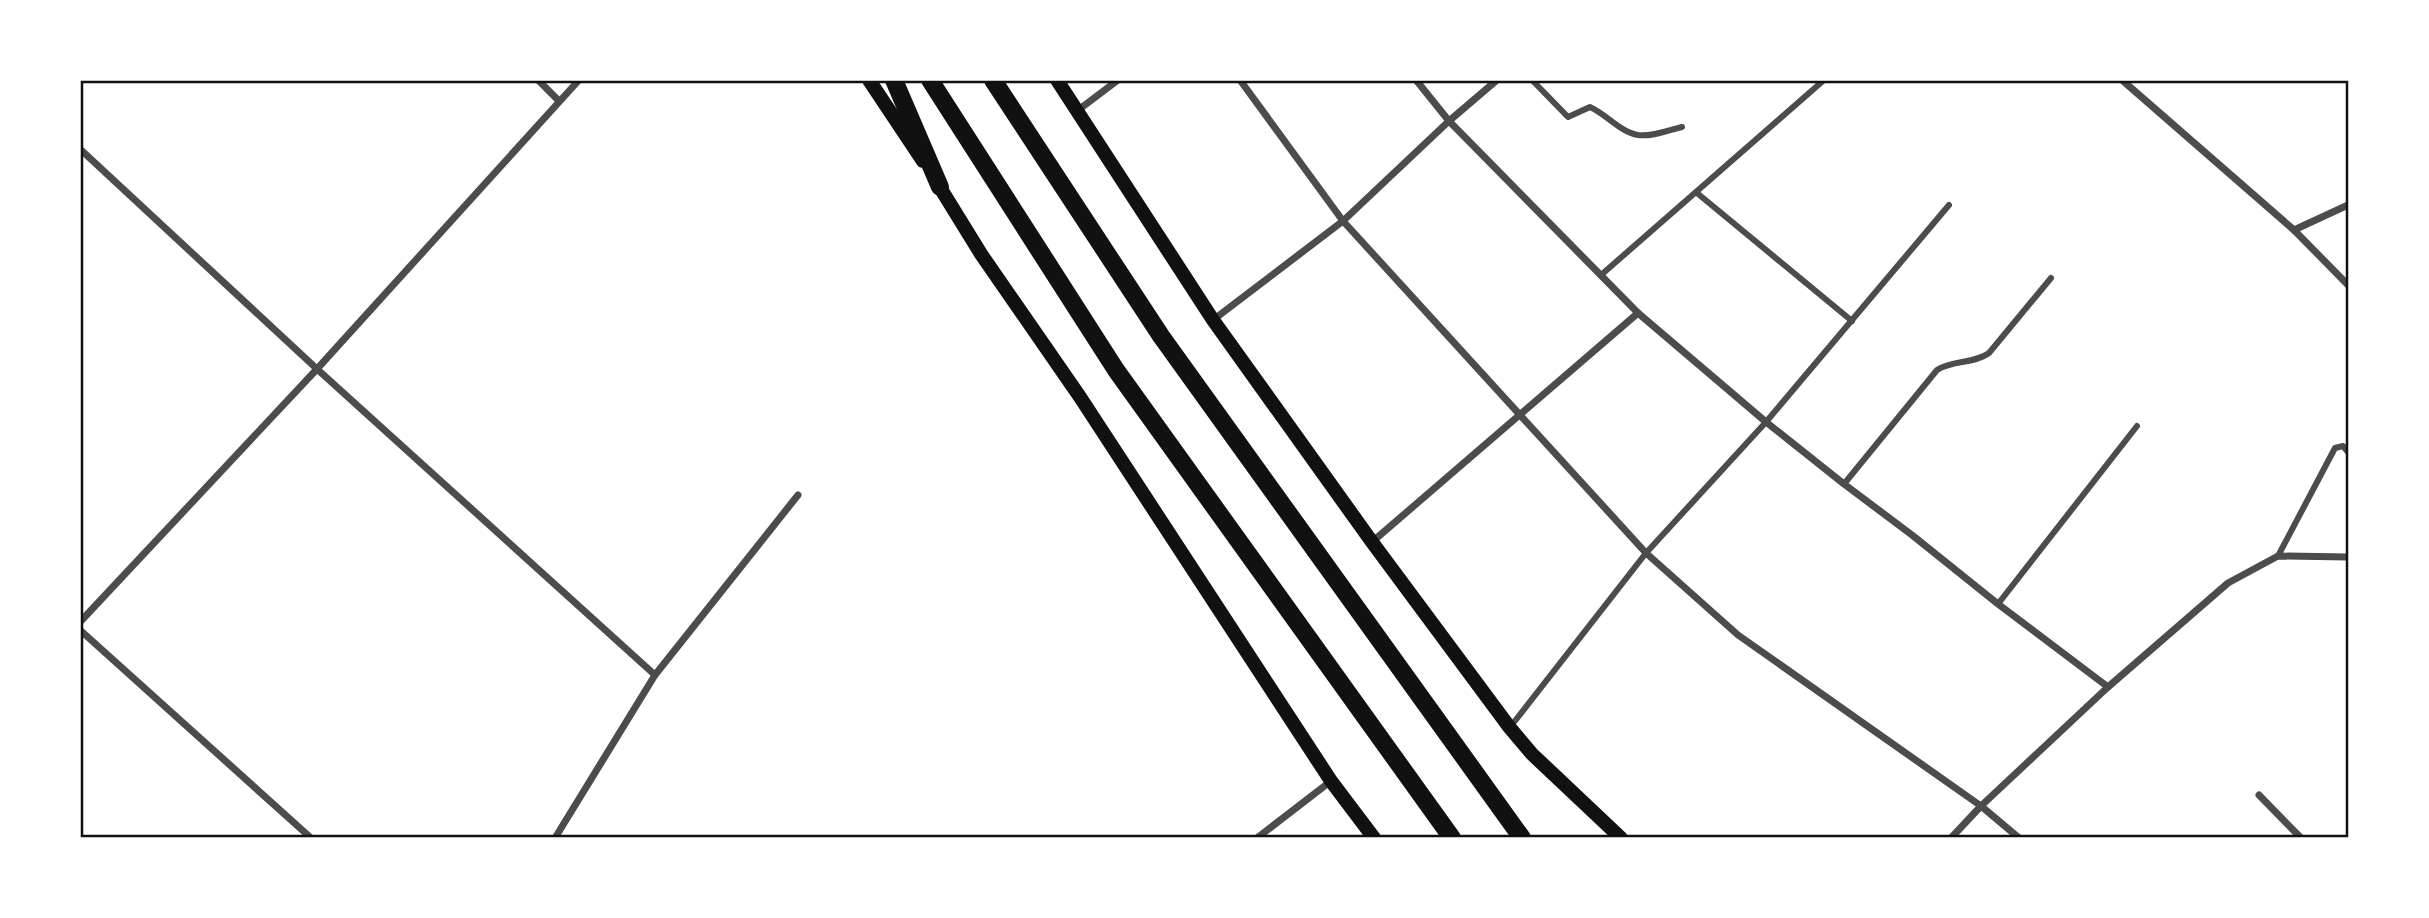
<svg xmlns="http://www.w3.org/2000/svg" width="2429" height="918" font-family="'Exo 2',sans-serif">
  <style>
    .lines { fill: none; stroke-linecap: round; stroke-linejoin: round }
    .pedestrian { stroke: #4c4c4c; stroke-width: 6 }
    .minor { stroke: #4c4c4c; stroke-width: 7 }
    .secondary { stroke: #111; stroke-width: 14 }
    .primary { stroke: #111; stroke-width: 18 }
    .neatline { fill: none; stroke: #111; stroke-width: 2.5 }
  </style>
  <rect width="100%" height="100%" fill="#fff"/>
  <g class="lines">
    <g class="pedestrian">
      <path d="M1532 80 1568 117 1590 107C1606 114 1620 132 1638 135 1652 137 1669 130 1682 127"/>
      <path d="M1697 193 1852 321"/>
      <path d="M1601 275 1824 80"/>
      <path d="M1844 484 1937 370C1952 360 1974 364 1989 353L2051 278"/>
      <path d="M2278 556 2335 448 2343 446 2348 452"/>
      <path d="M1998 604 2137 426"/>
      <path d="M1511 726 1646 553 1766 422 1949 205"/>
    </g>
    <g class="minor">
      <path d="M538 80 559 101"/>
      <path d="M1240 80 1343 221 1646 553 1738 635 1981 806 2019 838"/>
      <path d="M1416 80 1449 121 1638 313 1766 422 1844 484 1912 535 1998 604 2108 687"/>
      <path d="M2122 80 2294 230 2348 285"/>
      <path d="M1077 111 1118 80"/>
      <path d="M80 149 317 369 655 675 798 495"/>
      <path d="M2294 230 2348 205"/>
      <path d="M1213 320 1343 221 1449 121 1497 80"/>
      <path d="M1372 542 1638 313"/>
      <path d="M80 622 317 369 579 80"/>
      <path d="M80 630 311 838"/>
      <path d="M2259 795 2301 838"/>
      <path d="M555 838 655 675"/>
      <path d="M1257 838 1331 781"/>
      <path d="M1951 838 1981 806 2108 687 2228 583 2278 556 2348 557"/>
    </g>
    <g class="secondary">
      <path d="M869 80 923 161"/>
      <path d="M1057 80 1213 320 1372 542 1510 728 1532 754 1621 838"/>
      <path d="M936 181 981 254 1080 397 1331 781 1374 838"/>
    </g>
    <g class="primary">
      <path d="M894 80 940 187"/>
      <path d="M930 80 1116 370 1452 838"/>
      <path d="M993 80 1161 336 1522 838"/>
    </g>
  </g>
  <rect width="2429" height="918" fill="none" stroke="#ffffff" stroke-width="164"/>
  <rect x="82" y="82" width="2265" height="754" class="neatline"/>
</svg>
